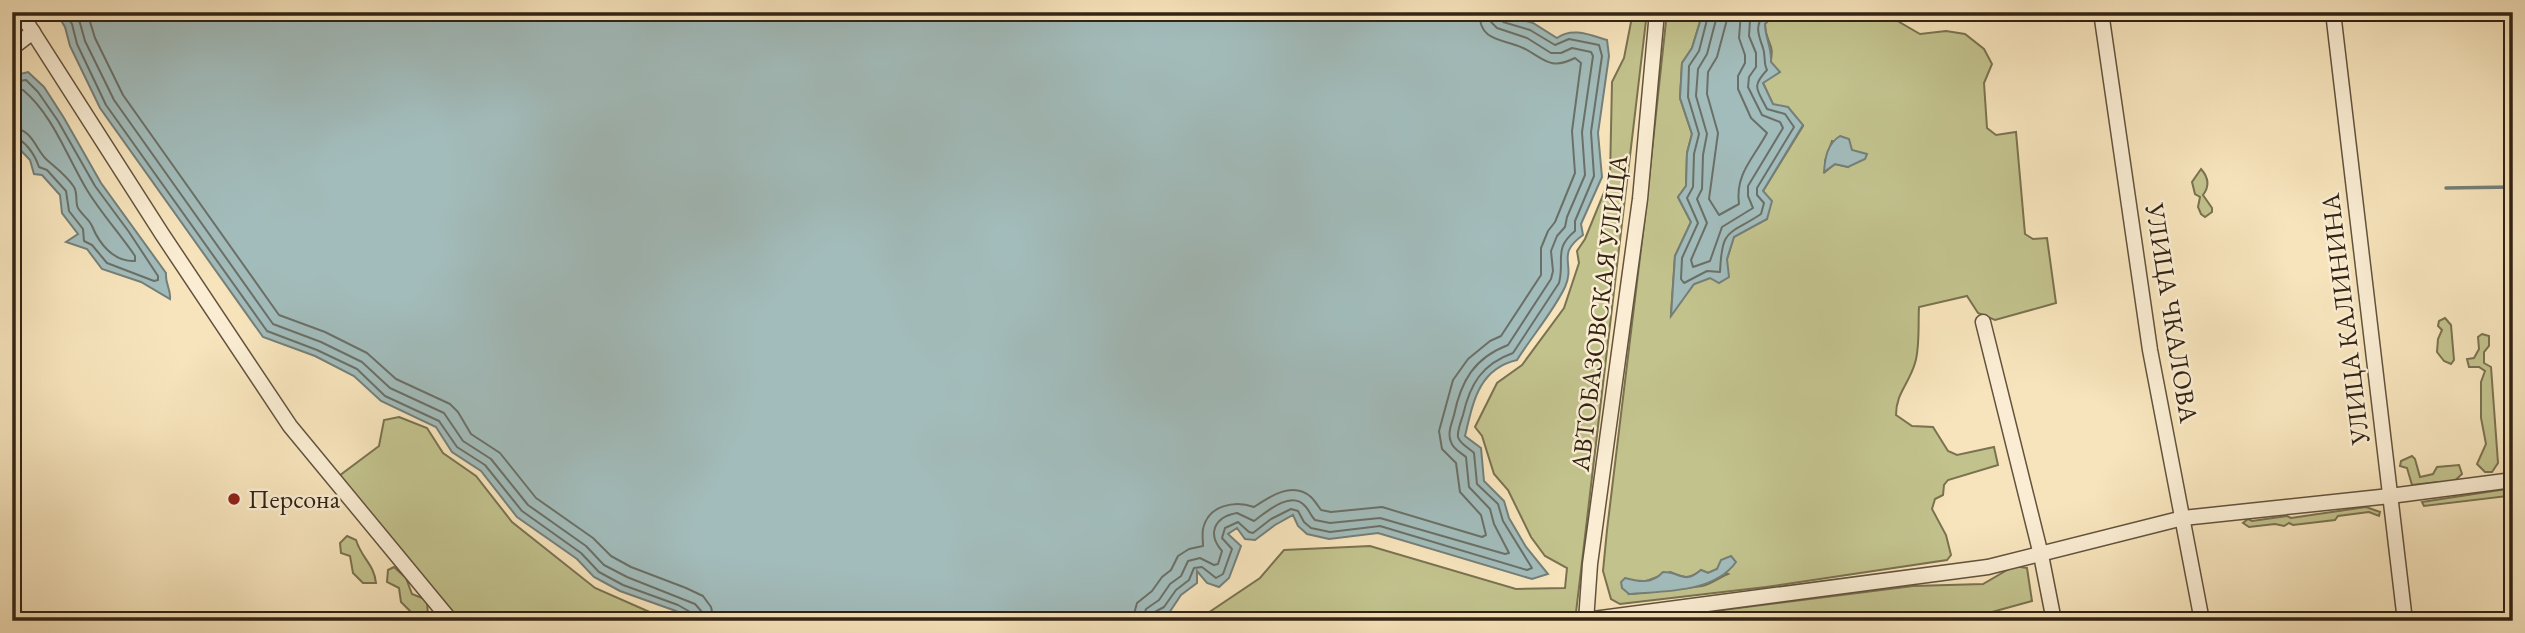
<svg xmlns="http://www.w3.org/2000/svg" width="2525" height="633" font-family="'EB Garamond',serif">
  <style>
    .green { fill: #c2c28d; stroke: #7a7250; stroke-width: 2; fill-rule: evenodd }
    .water { fill: #a2bcbb; stroke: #757f78; stroke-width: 2 }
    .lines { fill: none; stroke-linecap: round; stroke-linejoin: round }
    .shore { stroke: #6a7067; stroke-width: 2 }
    .stream { stroke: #757f78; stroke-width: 3.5 }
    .minor-casing { stroke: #63533d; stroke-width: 17 }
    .minor { stroke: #faedd3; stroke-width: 14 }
    .poi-dot { fill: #8f2418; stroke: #faedd3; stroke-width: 2.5 }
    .labels { text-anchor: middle; stroke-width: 5; stroke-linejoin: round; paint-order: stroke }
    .street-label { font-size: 26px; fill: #322313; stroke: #faedd3 }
    .poi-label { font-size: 26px; fill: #322313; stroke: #faedd3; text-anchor: start }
  </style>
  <rect width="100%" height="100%" fill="#f7e4bc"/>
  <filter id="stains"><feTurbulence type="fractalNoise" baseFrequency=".00286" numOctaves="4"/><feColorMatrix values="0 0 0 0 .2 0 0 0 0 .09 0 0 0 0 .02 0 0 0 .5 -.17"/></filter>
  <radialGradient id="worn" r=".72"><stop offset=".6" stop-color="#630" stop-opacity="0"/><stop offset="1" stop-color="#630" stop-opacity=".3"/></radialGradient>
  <g class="green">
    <path d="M1629 12H1647L1575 621H1196L1260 578 1284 550 1370 546 1516 589 1565 588 1567 568 1545 556 1531 537 1508 490 1494 474 1482 436 1475 427 1497 383 1522 365 1564 308 1579 263 1577 251 1585 239 1610 178 1612 82 1624 58 1632 17Z"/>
    <path d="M1667 12H1703L1692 48 1682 63 1680 98 1692 134 1687 153 1686 186 1678 197 1691 222 1675 256 1671 314 1694 284 1710 278 1727 259 1734 236 1767 219 1763 191 1803 126 1773 105 1763 83C1767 72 1774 58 1771 47 1768 38 1765 34 1765 24L1776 12H1882L1920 34 1946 31 1965 34 1984 49 1992 64 1984 83 1987 128 1996 135 2016 132 2025 234 2033 239 2047 238 2056 303 1995 320 1978 313 1967 296 1919 307C1918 324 1920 347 1915 363 1909 384 1896 393 1896 415L1912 426 1933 427 1948 451 1957 455 1994 447 1998 465 1948 480 1944 485 1943 495 1935 499 1932 509 1946 535 1951 555 1947 560 1766 587 1620 604 1611 599 1603 571 1607 530 1645 216ZM1832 141 1852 150 1848 167 1835 164 1825 172V161ZM1717 569 1728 574C1720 577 1710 585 1702 586 1678 589 1654 592 1629 594L1635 581 1644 582 1670 572C1684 578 1689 580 1701 570L1708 573Z"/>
    <path d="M2201 169C2209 178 2210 186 2203 195L2212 208V212L2205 217 2201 214 2198 207 2200 197 2195 194 2192 182Z"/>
    <path d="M2445 318 2451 325 2454 360 2451 364 2444 361 2437 352 2438 339 2442 330 2438 326 2439 321Z"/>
    <path d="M2482 334 2489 336V346L2484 352V363L2491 367 2498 463 2492 472H2485L2477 464 2486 444 2481 418V382L2485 371 2479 367H2469L2467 359 2474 358 2479 349 2478 337Z"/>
    <path d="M399 417 427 428 443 453 476 476 512 522 595 588 670 621H459L339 476 379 446 384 420Z"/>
    <path d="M2412 456 2415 459 2420 477 2433 474 2437 467 2459 465 2462 474 2449 486 2438 482 2412 485 2407 468 2400 466 2401 461Z"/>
    <path d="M2513 488V501L2509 502 2507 496 2424 506 2422 502Z"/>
    <path d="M2366 507 2380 512 2379 516 2369 512 2338 516 2335 520 2293 525 2289 523 2284 526 2275 524 2249 527 2243 523 2248 519 2252 521 2287 516 2291 518Z"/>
    <path d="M347 536 356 540C362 559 374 564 376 583H363L353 573 350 556 341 553 340 543Z"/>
    <path d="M2014 566 2027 568 2032 601 1970 618 1969 621H1635L1913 586 1983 584Z"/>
    <path d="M394 567 406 578 412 594 427 600 428 617 420 621 401 602 399 588 387 582 388 570Z"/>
  </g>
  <g class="water">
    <path d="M56 12H1495L1533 23 1557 38C1572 27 1590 35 1607 40L1609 56 1598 133 1602 177 1581 224 1583 235C1555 255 1576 263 1565 287 1553 312 1532 336 1517 360 1478 369 1473 403 1465 436L1481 448 1484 481 1504 501 1509 518 1526 547 1548 574 1532 579 1378 533 1329 539 1307 534 1298 526 1293 515 1275 525 1255 540 1245 539 1237 528 1228 534 1241 546 1229 578 1219 587 1207 583 1197 571V583L1181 595 1169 613 1151 621H693L676 611 620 591 594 577 577 559 517 517 481 471 452 452 436 427 381 401 354 376 315 356 263 337 100 108 70 46 65 27Z"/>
    <path d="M1703 12H1776L1765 24C1765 38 1772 47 1771 62L1780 72 1763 83 1773 104 1788 107 1803 125 1763 191 1772 201 1767 219 1734 237 1727 259 1729 277 1719 283 1710 278 1694 284 1671 316 1675 256 1691 222 1678 197 1686 186 1687 153 1692 134 1680 98 1682 63 1692 48Z"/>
    <path d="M28 72 44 87 64 118 101 183 166 273C165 284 171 289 170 299L141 282 102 269 87 249 66 242 78 234 62 213 60 195 42 175 34 174 30 160 12 141V76Z"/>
    <path d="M1840 136 1849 139 1852 150 1867 154 1865 159 1848 167 1835 164 1824 172C1825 158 1827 144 1840 136Z"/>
    <path d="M1731 556 1736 562C1714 593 1664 591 1629 594L1622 588 1621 582 1625 578C1639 582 1652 584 1663 572 1682 572 1683 585 1701 570L1708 573 1717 569 1721 560Z"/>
  </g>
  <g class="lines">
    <g class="shore">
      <path d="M64 12 72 24 77 44 106 105 267 331 317 350 357 369 385 396 439 421 457 447 485 465 522 511 581 553 599 572 623 585 678 605 692 613 695 621"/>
      <path d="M74 12 80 23 85 41 114 100 273 324 321 342 362 362 390 388 444 413 463 441 491 459 528 505 586 546 604 565 627 577 695 604 702 612 704 621"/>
      <path d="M87 12 95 38 123 95 279 315 325 332 367 353 396 379 450 404 458 412 471 434 500 453 536 498 593 538 611 556 631 567 686 588 703 596 711 607 714 621"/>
      <path d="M1709 12 1699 51 1689 66 1688 97 1699 134 1694 154 1693 187 1687 198 1698 223 1682 258 1681 279 1684 283 1707 271 1720 272C1722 227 1728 236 1761 214L1764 203 1757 195V188L1794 127 1785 114 1767 109C1757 89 1751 87 1767 70 1763 62 1766 56 1763 48 1758 34 1754 25 1766 12"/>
      <path d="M1718 12 1707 54 1698 69 1696 96 1707 134 1703 155 1702 189 1697 199 1707 223 1691 260 1693 267 1710 261 1722 227 1753 208 1748 196V186L1783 128 1780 122 1762 115 1748 87 1749 77 1756 67V53L1749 36 1750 20 1754 12"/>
      <path d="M1729 12 1717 57 1708 72 1707 94 1718 133 1709 199 1719 215 1739 204C1735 174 1753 159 1767 133L1751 118 1738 89V76L1745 63V55L1739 38 1741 12"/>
      <path d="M12 82 26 80 38 92 58 121 95 186 129 232 158 276V280L154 281 107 263 92 245 84 241 83 229 69 211 66 191 47 170 39 167C35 155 25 139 12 137"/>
      <path d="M12 90H23C53 115 67 157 87 190 101 213 120 234 135 256V261C113 262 99 243 92 226 89 219 82 215 78 208 75 202 78 194 74 187 67 176 56 168 47 160 35 149 33 129 12 128"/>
      <path d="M1132 621 1137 603 1152 591 1162 577 1171 570 1178 556 1189 549 1203 546C1203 541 1202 535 1203 529 1208 505 1235 500 1254 507 1270 496 1293 481 1311 497 1315 501 1318 506 1321 510L1331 512 1382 507 1482 537 1486 535 1481 515 1460 492 1456 463 1442 449 1439 431 1453 380 1468 359 1490 341 1501 336 1541 275V248L1548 231 1555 222 1575 173 1572 131 1581 63 1575 58C1549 71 1544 58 1523 48 1502 38 1480 43 1479 12"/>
      <path d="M1142 621 1146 609 1159 600 1170 584 1181 576 1188 561 1200 558 1214 565 1218 564 1222 551C1207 534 1214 517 1237 513L1254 521C1266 512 1291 490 1305 506 1310 511 1310 515 1315 520L1330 523 1380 518 1505 554 1509 553 1494 524 1490 509 1469 487 1466 457C1460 452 1453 449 1451 442 1447 433 1452 423 1454 415 1461 381 1474 358 1508 345L1551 279 1553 271 1551 251 1557 236 1565 227 1567 217 1585 175 1582 132 1593 56 1591 52 1572 48 1561 53H1551L1527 38 1497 28 1491 22 1490 12"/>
      <path d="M1151 621 1153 613 1164 607 1176 590 1189 580 1194 568 1202 567 1216 578 1223 574 1232 549 1222 538 1225 528 1238 522 1249 532 1253 533 1271 519 1291 509 1298 511 1304 522 1311 528 1330 532 1380 526 1527 570 1532 568 1503 521 1498 504 1477 484 1474 453C1469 448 1460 444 1458 437 1457 431 1461 421 1463 415 1470 384 1482 364 1513 353L1559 283C1565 260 1553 249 1575 231V221L1594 176 1591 132 1602 56 1599 45 1569 39 1555 45 1530 30 1503 22 1499 12"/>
    </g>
    <path class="stream" d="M2446 188 2513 187"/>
    <defs>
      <g id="minor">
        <path d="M20 12 162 234 290 426 451 621"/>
        <path d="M2101 12 2150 350 2202 621"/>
        <path d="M2333 12 2405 621"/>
        <path d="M12 48 33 32"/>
        <path d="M1983 322 2041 555 2054 621"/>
        <path d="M1586 620 1988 567 2183 518 2390 496 2513 480"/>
        <path d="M1586 621 1590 564 1640 199 1657 12"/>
      </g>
    </defs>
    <use href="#minor" class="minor-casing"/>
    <use href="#minor" class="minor"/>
  </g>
  <circle class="poi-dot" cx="234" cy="499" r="7"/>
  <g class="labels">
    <g class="street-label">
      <text transform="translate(1599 313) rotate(-83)" y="9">АВТОБАЗОВСКАЯ УЛИЦА</text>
      <text transform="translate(2172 313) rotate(81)" y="9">УЛИЦА ЧКАЛОВА</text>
      <text transform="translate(2345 319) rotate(-97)" y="9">УЛИЦА КАЛИНИНА</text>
    </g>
    <g class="poi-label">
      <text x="248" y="508">Персона</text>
    </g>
  </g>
  <rect width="2525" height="633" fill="none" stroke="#f7e4bc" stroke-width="42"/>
  <rect x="14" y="14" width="2497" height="605" fill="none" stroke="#322313" stroke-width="3.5"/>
  <rect x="21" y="21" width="2483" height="591" fill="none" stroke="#322313" stroke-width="2"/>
  <rect width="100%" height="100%" filter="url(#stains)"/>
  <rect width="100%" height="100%" fill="url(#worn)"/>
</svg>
